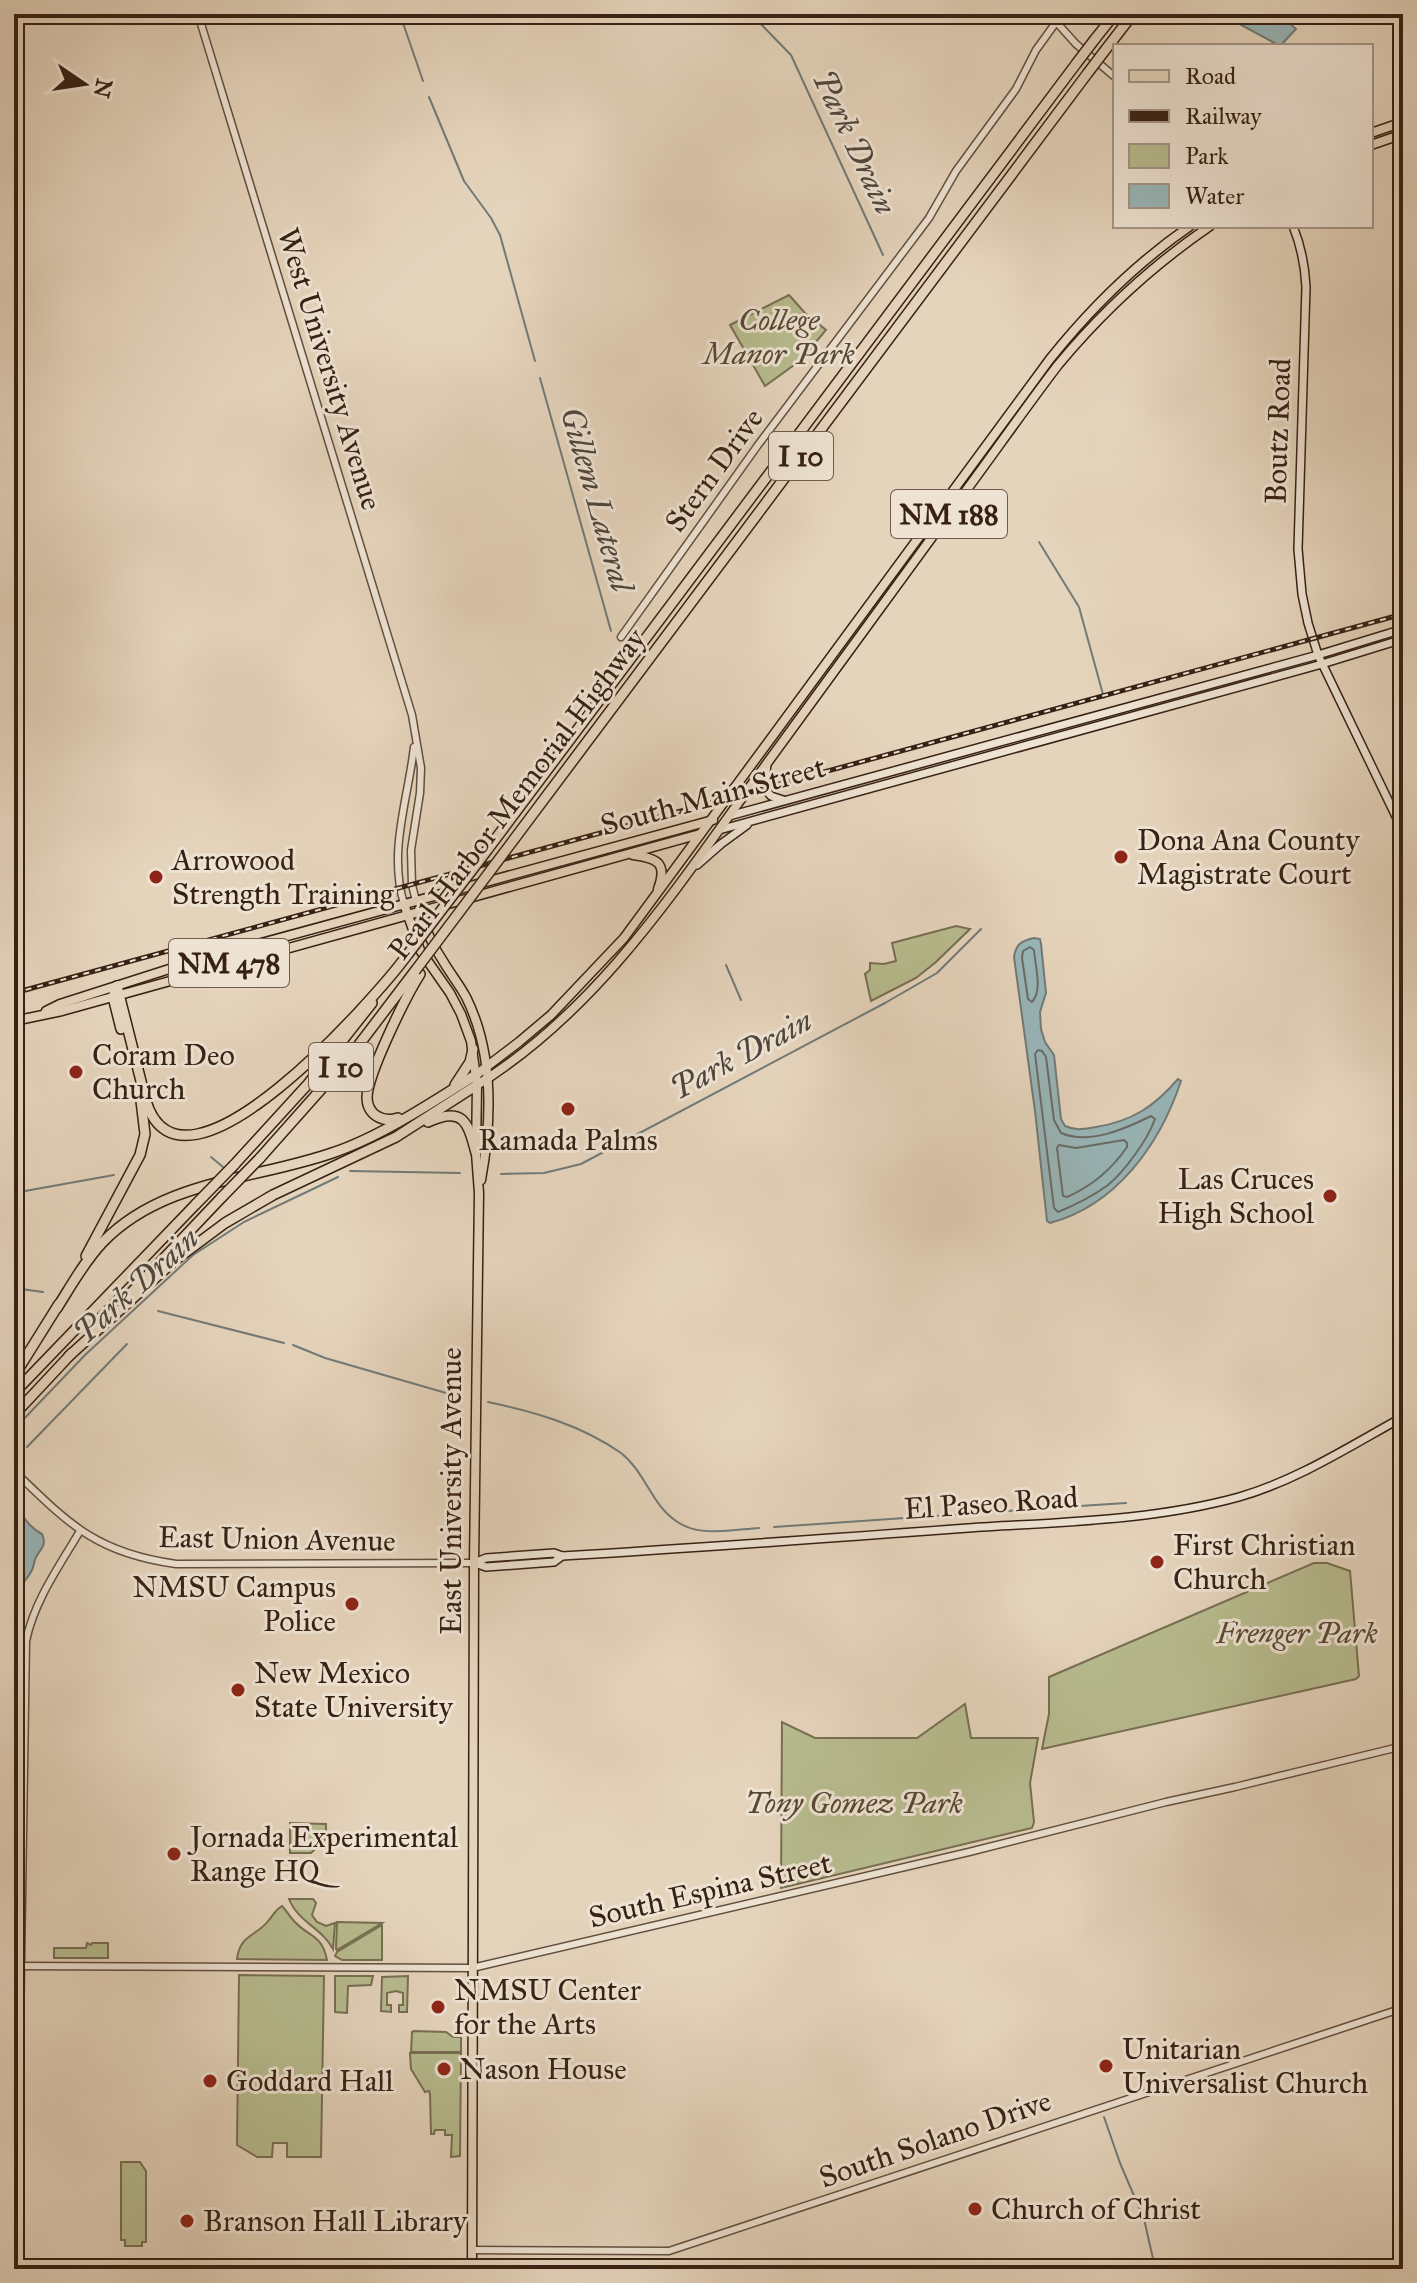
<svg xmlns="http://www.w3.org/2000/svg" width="1417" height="2283" font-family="'IM FELL Great Primer',serif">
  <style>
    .green { fill: #b7bc8f; stroke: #776e52; stroke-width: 2 }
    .water { fill: #98b6b9; stroke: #717a77; stroke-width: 2 }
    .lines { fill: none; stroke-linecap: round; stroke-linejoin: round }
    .shore { stroke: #686c66; stroke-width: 2 }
    .stream { stroke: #717a77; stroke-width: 2 }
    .tertiary-casing { stroke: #624e3e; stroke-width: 9 }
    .secondary-casing { stroke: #372114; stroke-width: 10 }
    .primary-casing { stroke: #372114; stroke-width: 11 }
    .motorway-casing { stroke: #372114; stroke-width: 12 }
    .tertiary { stroke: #eee3d3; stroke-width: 6 }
    .secondary { stroke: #eee3d3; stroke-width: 7 }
    .primary { stroke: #e5d4bc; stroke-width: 8 }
    .motorway { stroke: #e5d4bc; stroke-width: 9 }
    .rail-casing { stroke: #372114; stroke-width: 5 }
    .rail { stroke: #eee3d3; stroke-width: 2; stroke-dasharray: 6; stroke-linecap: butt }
    .motorway-bridge-casing { stroke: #372114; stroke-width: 12; stroke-linecap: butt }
    .motorway-bridge { stroke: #e5d4bc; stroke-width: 9 }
    .poi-dot { fill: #8f2418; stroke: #eee3d3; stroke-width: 3 }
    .labels { text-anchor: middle; stroke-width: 6; stroke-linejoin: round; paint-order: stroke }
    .shield { fill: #eee3d3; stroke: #6e5b4d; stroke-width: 2 }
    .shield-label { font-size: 28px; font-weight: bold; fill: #372114 }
    .park-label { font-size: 30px; font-style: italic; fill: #574833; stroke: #eee3d3 }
    .street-label { font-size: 30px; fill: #372114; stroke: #eee3d3 }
    .poi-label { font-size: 30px; fill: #372114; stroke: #eee3d3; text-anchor: start }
    .water-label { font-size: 32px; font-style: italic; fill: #4f463d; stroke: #eee3d3 }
  </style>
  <rect width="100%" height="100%" fill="#e5d4bc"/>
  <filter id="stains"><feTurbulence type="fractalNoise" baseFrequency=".0025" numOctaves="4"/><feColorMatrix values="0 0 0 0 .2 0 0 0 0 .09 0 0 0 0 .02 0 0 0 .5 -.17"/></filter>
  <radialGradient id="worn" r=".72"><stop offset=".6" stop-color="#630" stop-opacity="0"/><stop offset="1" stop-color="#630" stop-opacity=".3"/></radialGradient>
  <g class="green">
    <path d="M789 295 805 313 826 330 801 360 765 386 730 325Z"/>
    <path d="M956 926 970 929 936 962 916 978 871 1001 865 974 870 970V963L884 964 896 961 892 943Z"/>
    <path d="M1314 1563H1327L1350 1571 1359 1676 1356 1679 1042 1749 1049 1714V1677Z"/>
    <path d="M965 1704 971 1738H1038L1030 1783 1034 1822 1032 1828 781 1888 782 1722 815 1738H917Z"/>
    <path d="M290 1823 326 1824V1839L311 1853H290Z"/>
    <path d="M289 1899H313L316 1903 312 1915 317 1922 326 1926 335 1923 333 1949C322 1928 298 1922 289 1899Z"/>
    <path d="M282 1906C286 1910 289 1916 294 1921 308 1937 322 1934 327 1960L237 1959C240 1934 256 1937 269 1920 274 1914 275 1910 282 1906Z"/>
    <path d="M337 1922 382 1923 337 1950 336 1949Z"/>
    <path d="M382 1925V1960H342L335 1956 337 1952Z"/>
    <path d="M87 1943 91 1945 92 1943H108V1958H54V1948H86Z"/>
    <path d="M239 1975 324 1976 321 2157H287V2143H273L272 2157H257L237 2145Z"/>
    <path d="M335 1976H373L371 1985 348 1986 347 2013 335 2012Z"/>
    <path d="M408 1976 407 2012H399V2005H403V1993L396 1991 387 1993V2005H391V2012L381 2011 382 1977Z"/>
    <path d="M414 2031 446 2032 453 2037H461V2052H411L412 2032Z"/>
    <path d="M410 2053H461L460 2156 451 2157 452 2135H445V2130H435L434 2134H431L430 2094 429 2091 425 2092 411 2069Z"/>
    <path d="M121 2162H140L146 2171V2242H142V2246H125V2240H121Z"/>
  </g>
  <g class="water">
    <path d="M1221 14H1280L1296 29 1280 46Z"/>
    <path d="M1034 938 1040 939 1041 944 1046 993 1040 1012 1041 1029 1045 1042 1054 1055 1061 1119 1065 1126C1076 1131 1084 1129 1096 1127 1132 1121 1154 1107 1178 1079L1181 1081C1160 1144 1117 1205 1050 1223L1047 1221 1035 1111 1014 957C1016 944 1021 941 1034 938Z"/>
    <path d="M14 1508C26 1516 26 1526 42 1534 47 1546 41 1548 36 1557 34 1561 34 1566 32 1570 26 1582 20 1583 16 1599H14Z"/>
  </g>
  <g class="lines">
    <g class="shore">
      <path d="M1030 947 1034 950C1035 966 1043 990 1032 1002L1028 999 1022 958 1023 951Z"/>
      <path d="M1038 1050 1042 1051 1046 1057 1054 1120 1061 1133C1089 1145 1125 1129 1151 1116L1155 1119C1148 1139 1125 1171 1108 1185 1093 1196 1075 1205 1058 1212L1054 1208 1035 1054Z"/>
      <path d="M1124 1140 1127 1143V1147C1112 1169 1092 1186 1067 1197L1063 1196 1057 1148 1059 1145 1076 1148Z"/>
    </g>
    <g class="stream">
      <path d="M402 14 403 23 423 81"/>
      <path d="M751 14 791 55 883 255"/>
      <path d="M429 97 464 181 491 218 500 235 535 361"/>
      <path d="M540 378 611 631"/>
      <path d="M1039 542 1079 607 1104 698"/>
      <path d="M726 965 741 1000"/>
      <path d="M211 1157 223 1167"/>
      <path d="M350 1171 460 1173"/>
      <path d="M501 1174 544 1173 581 1164 885 1003 937 973 981 929"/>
      <path d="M14 1193 114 1175"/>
      <path d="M14 1288 43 1292"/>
      <path d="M158 1311 284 1343"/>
      <path d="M293 1345 325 1358 453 1395"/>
      <path d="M488 1402C535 1412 581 1425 621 1453 634 1463 642 1478 651 1492 679 1541 710 1532 759 1528"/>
      <path d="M20 1423 85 1355 193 1255 244 1222 338 1177"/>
      <path d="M27 1447 127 1344"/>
      <path d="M1049 1508 1126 1503"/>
      <path d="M774 1527 1036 1509"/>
      <path d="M1104 2117 1120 2163 1144 2219 1154 2263 1163 2268"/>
    </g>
    <defs>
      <g id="tertiary">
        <path d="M198 14 412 715 421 768 420 793 411 850 412 885 416 901"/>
        <path d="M1049 14 1076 44 1115 77"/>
        <path d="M621 637 758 445 929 218 956 171 1016 89 1036 50 1062 14"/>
        <path d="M404 904C388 851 408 800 414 747"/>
        <path d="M14 1471C69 1524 96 1553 176 1564L474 1563"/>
        <path d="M14 1966 472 1968 969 1852 1166 1802 1235 1787 1403 1746"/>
        <path d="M472 2250 669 2251 1403 2008"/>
        <path d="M20 2269V2025L26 1641C34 1601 60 1565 80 1531"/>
      </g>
      <g id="secondary">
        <path d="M1293 226C1301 246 1305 265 1306 287L1298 549 1302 594 1308 623 1318 655 1403 831"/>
        <path d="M767 764 764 788 771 796 783 800"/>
        <path d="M729 816 1318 655 1403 629"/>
        <path d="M719 830 1322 664 1403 639"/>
        <path d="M697 865 721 844 747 825"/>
        <path d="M474 1563 486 1558 554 1553 562 1556C697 1548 833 1538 968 1528 1059 1522 1152 1521 1239 1497 1298 1480 1350 1446 1403 1417"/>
        <path d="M475 1563 486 1567 554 1562 562 1556"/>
      </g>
      <g id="primary">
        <path d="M1371 133 1403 122"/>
        <path d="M1371 145 1403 134"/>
        <path d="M633 855C657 858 668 863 658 889"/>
        <path d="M404 904 420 950 450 993 461 1014 471 1041 477 1085 476 1153 479 1193 474 1563 472 2269"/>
        <path d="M419 910C425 928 432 945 443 961 450 973 459 984 466 997 494 1053 492 1120 481 1180"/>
        <path d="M46 1011 60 1004 188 963 713 820"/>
        <path d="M14 1021 62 1011 700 834"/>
        <path d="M477 1074 519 1042 551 1015 624 938 1050 359C1090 309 1138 262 1190 226"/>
        <path d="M477 1085C597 1011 676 889 757 777 827 682 895 587 965 492 996 450 1026 407 1058 365 1102 312 1153 265 1210 226"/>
      </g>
      <g id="motorway">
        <path d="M1095 39 1115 14"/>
        <path d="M1106 49 1133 14"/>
        <path d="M515 838 1087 74"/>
        <path d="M488 849 1076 64"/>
        <path d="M117 986 146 1101C182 1220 378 995 408 954"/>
        <path d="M117 986 113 997 121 1029"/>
        <path d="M455 1085 470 1062 473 1049"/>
        <path d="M398 1118C383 1123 367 1115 367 1097 368 1073 406 996 420 974"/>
        <path d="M428 1122C463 1106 468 1122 476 1153"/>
        <path d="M260 1158 348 1059 415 971"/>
        <path d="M234 1165 308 1084 372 1003"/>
        <path d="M86 1256 140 1155 145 1134 141 1101"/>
        <path d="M130 1294 222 1197"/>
        <path d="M57 1308C71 1286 84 1262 102 1243 162 1180 254 1180 332 1153 380 1137 433 1102 477 1074"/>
        <path d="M69 1356 174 1261 225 1223 273 1195 396 1137 477 1085"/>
        <path d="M14 1376 59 1304"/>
        <path d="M14 1393 196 1204"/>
        <path d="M14 1415 72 1353"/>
      </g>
    </defs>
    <use href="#tertiary" class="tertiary-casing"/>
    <use href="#secondary" class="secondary-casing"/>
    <use href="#primary" class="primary-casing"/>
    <use href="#motorway" class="motorway-casing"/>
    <use href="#tertiary" class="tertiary"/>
    <use href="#secondary" class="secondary"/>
    <use href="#primary" class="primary"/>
    <use href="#motorway" class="motorway"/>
    <defs>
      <path id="rail" d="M14 993 1403 614"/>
    </defs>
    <use href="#rail" class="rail-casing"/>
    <use href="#rail" class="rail"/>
    <defs>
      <g id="motorway-bridge">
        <path d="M1076 64 1095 39"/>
        <path d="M1087 74 1106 49"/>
        <path d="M408 954 488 849"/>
        <path d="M415 971 515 838"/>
        <path d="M222 1197 260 1158"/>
        <path d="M196 1204 234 1165"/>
      </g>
    </defs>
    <use href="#motorway-bridge" class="motorway-bridge-casing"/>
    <use href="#motorway-bridge" class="motorway-bridge"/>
  </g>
  <g class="poi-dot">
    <circle cx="1121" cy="857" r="8"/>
    <circle cx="156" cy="877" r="8"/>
    <circle cx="76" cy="1072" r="8"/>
    <circle cx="568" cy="1109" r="8"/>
    <circle cx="1330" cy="1196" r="8"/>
    <circle cx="1157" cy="1562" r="8"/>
    <circle cx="352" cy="1604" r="8"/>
    <circle cx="238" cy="1690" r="8"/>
    <circle cx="174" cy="1854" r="8"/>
    <circle cx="438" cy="2007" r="8"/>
    <circle cx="1106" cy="2066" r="8"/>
    <circle cx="444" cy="2069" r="8"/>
    <circle cx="210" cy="2081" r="8"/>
    <circle cx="975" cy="2209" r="8"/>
    <circle cx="187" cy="2221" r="8"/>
  </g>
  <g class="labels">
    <g class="shield">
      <rect x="769" y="432" width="64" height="48" rx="6"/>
      <rect x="891" y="490" width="116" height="48" rx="6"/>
      <rect x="169" y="939" width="120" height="48" rx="6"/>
      <rect x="309" y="1043" width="64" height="48" rx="6"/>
    </g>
    <g class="shield-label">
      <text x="801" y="466">I 10</text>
      <text x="949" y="524">NM 188</text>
      <text x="229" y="973">NM 478</text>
      <text x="341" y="1077">I 10</text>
    </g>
    <g class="park-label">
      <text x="779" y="330">College<tspan x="779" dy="34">Manor Park</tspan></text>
      <text x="1297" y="1643">Frenger Park</text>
      <text x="854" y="1813">Tony Gomez Park</text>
    </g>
    <g class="street-label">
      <text transform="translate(330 369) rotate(73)" y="10">West University Avenue</text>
      <text transform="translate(1278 431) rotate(-88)" y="10">Boutz Road</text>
      <text transform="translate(714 470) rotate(-54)" y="10">Stern Drive</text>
      <text transform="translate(517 794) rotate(-53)" y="10">Pearl Harbor Memorial Highway</text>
      <text transform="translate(713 796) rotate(-15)" y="10">South Main Street</text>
      <text transform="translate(451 1491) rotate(-90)" y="10">East University Avenue</text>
      <text transform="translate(991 1503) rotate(-4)" y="10">El Paseo Road</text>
      <text transform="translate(277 1539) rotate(1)" y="10">East Union Avenue</text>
      <text transform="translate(710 1890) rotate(-13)" y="10">South Espina Street</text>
      <text transform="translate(935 2139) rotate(-19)" y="10">South Solano Drive</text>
    </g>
    <g class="poi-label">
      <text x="1137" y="850">Dona Ana County<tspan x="1137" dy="34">Magistrate Court</tspan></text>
      <text x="172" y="870">Arrowood<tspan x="172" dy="34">Strength Training</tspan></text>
      <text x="92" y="1065">Coram Deo<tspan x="92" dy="34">Church</tspan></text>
      <text x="568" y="1150" text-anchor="middle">Ramada Palms</text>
      <text x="1314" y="1189" text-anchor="end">Las Cruces<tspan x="1314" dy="34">High School</tspan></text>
      <text x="1173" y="1555">First Christian<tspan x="1173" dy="34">Church</tspan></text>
      <text x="336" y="1597" text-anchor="end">NMSU Campus<tspan x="336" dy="34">Police</tspan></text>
      <text x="254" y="1683">New Mexico<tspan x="254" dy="34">State University</tspan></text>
      <text x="190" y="1847">Jornada Experimental<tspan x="190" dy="34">Range HQ</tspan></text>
      <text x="454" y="2000">NMSU Center<tspan x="454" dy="34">for the Arts</tspan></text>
      <text x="1122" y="2059">Unitarian<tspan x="1122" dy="34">Universalist Church</tspan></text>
      <text x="460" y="2079">Nason House</text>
      <text x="226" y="2091">Goddard Hall</text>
      <text x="991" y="2219">Church of Christ</text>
      <text x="203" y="2231">Branson Hall Library</text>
    </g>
    <g class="water-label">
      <text transform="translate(855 142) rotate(65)" y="11">Park Drain</text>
      <text transform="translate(597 499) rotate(74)" y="11">Gillem Lateral</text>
      <text transform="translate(741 1054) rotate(-28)" y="11">Park Drain</text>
      <text transform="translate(136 1285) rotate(-42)" y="11">Park Drain</text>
    </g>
  </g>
  <rect width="1417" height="2283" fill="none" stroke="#e5d4bc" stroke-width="48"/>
  <rect x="16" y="16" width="1385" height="2251" fill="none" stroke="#372114" stroke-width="4"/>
  <rect x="24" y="24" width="1369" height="2235" fill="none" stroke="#372114" stroke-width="2"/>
  <rect x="1113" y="44" width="260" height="184" fill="#eee3d3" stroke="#a59587" stroke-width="2"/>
  <rect x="1129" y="70" width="40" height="12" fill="#e5d4bc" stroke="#a59587" stroke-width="2"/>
  <text x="1185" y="84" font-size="24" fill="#372114">Road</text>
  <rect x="1129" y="110" width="40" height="12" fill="#372114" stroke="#a59587" stroke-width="2"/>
  <text x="1185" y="124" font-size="24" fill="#372114">Railway</text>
  <rect x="1129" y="144" width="40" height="24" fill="#b7bc8f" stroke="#a59587" stroke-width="2"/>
  <text x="1185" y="164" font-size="24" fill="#372114">Park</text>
  <rect x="1129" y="184" width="40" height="24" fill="#98b6b9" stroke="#a59587" stroke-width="2"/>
  <text x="1185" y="204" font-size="24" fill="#372114">Water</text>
  <g transform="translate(84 84) rotate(103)" stroke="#eee3d3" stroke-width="6" paint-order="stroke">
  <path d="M0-6L14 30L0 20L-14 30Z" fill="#372114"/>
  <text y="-12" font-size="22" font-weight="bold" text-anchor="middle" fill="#372114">N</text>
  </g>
  <rect width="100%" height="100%" filter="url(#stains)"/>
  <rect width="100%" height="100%" fill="url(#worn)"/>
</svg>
